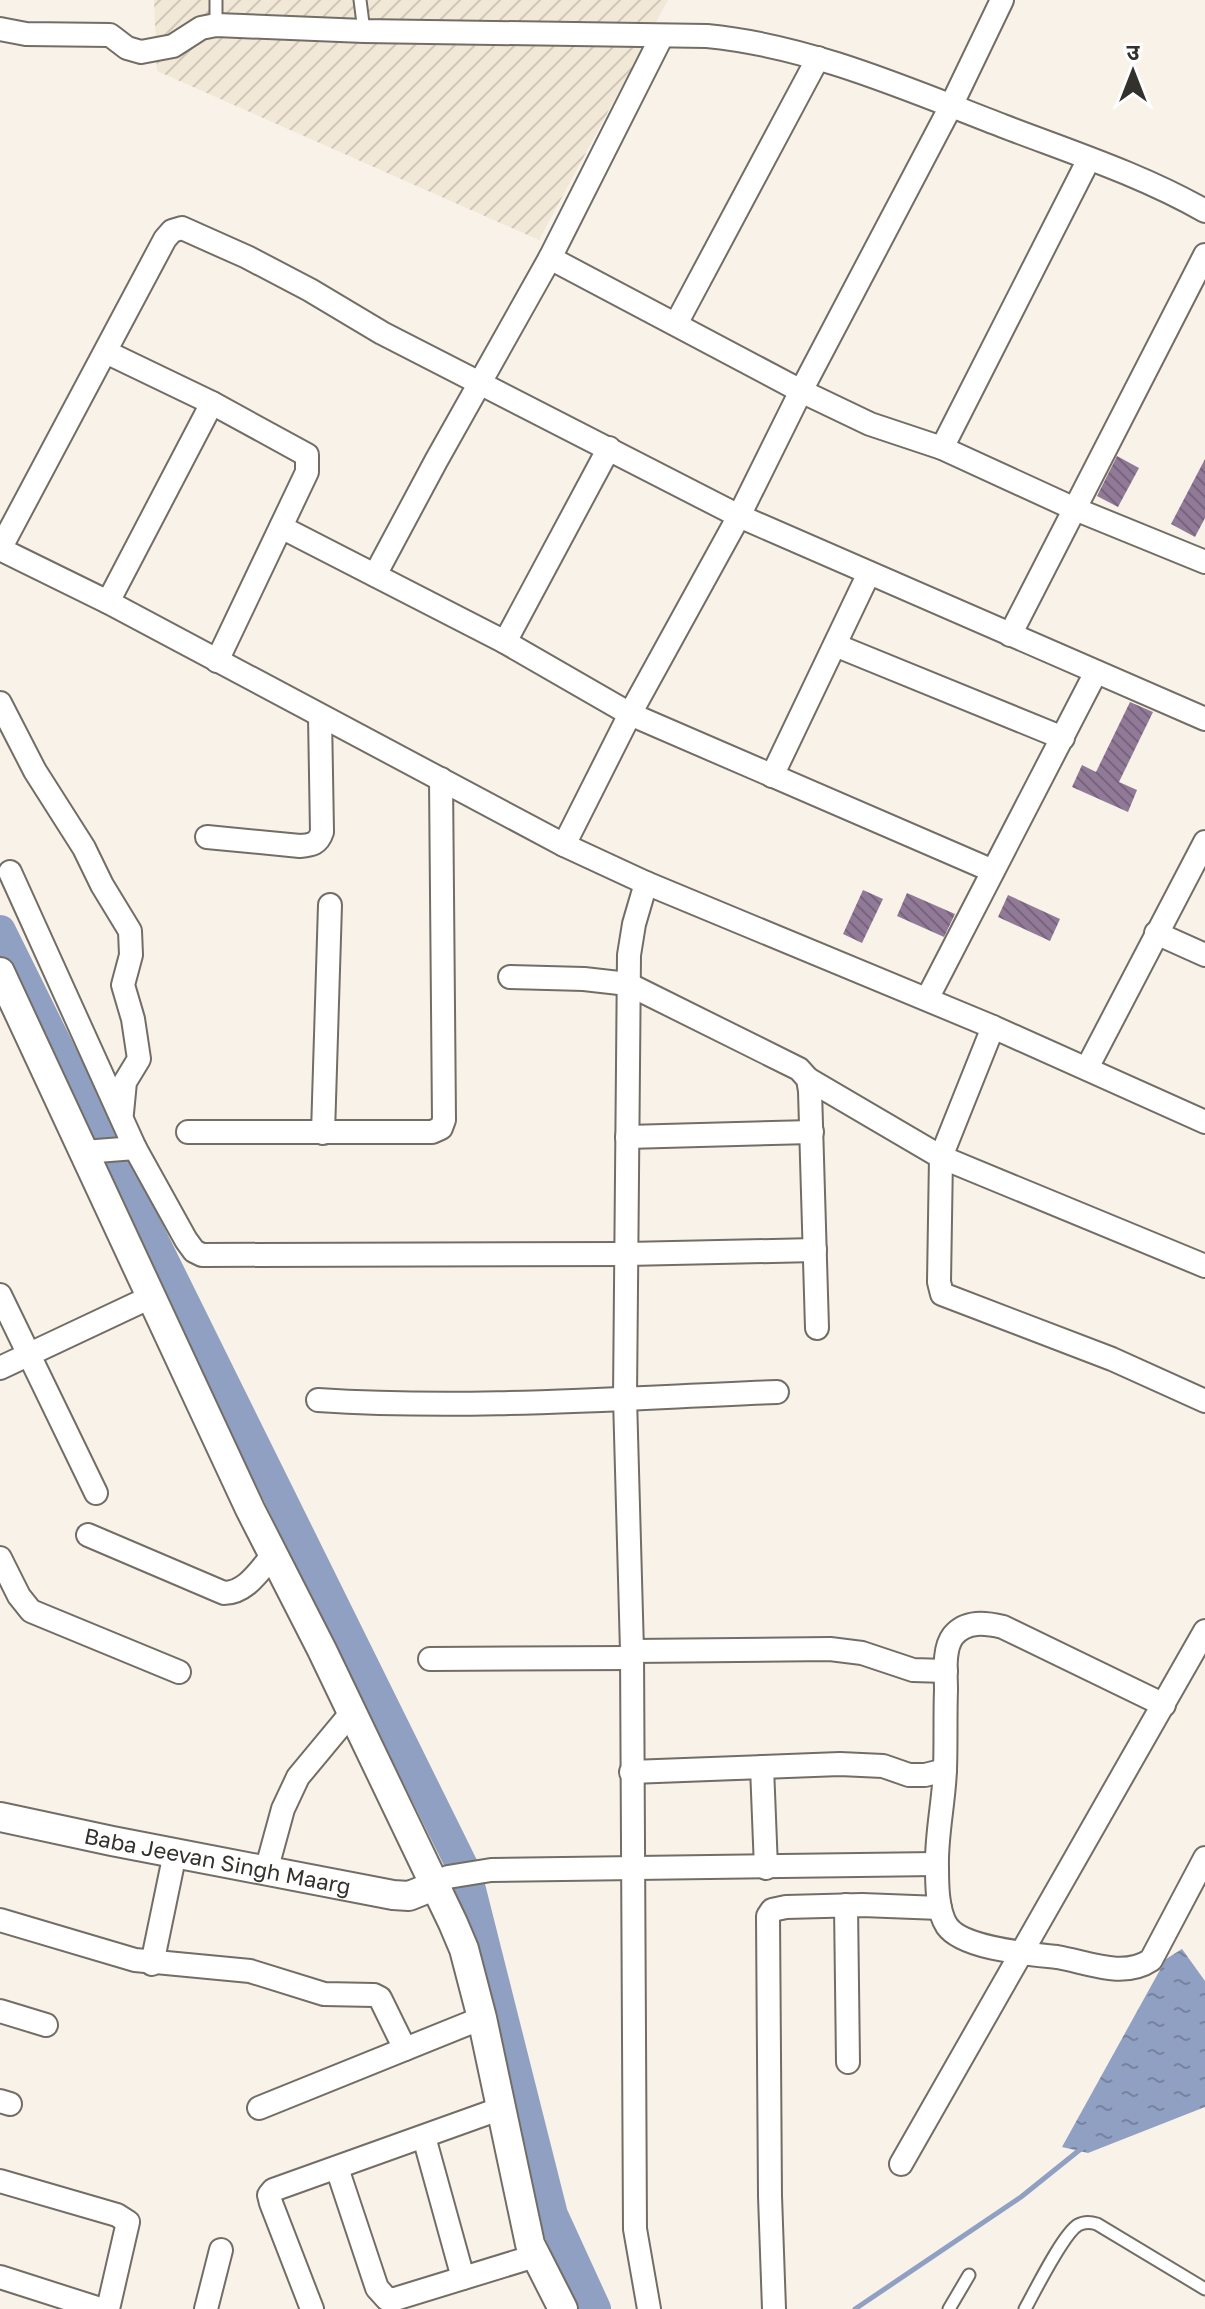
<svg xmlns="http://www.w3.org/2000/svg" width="1205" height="2309" font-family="'Golos Text','Noto Sans Devanagari',sans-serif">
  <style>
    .industrial { fill: url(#industrial-furrows) }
    .water { fill: url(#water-ripples) }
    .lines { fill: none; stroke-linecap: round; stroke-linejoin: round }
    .stream { stroke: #90a0c3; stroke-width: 5 }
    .river { stroke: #90a0c3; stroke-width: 32 }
    .building { fill: url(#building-back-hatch) }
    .service-casing { stroke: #726d65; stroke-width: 15 }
    .minor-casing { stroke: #726d65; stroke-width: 26 }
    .tertiary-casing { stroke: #726d65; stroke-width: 32 }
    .service { stroke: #fff; stroke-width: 11 }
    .minor { stroke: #fff; stroke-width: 22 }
    .tertiary { stroke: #fff; stroke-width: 28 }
    .labels { text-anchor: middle; stroke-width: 7; stroke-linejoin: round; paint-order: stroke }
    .street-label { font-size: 22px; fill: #33312d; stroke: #fff }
  </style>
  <defs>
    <pattern id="industrial-furrows" width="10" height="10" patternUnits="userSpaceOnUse" patternTransform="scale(2)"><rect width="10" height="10" fill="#f2e8d8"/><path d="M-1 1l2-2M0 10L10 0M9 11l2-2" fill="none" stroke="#d0c7ba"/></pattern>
    <pattern id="water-ripples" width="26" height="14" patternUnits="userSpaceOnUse" patternTransform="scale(2)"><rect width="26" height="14" fill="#90a0c3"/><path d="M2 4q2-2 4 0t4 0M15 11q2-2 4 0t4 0" fill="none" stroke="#76839f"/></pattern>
    <pattern id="building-back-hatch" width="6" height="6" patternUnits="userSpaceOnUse" patternTransform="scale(2)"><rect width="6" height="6" fill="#917998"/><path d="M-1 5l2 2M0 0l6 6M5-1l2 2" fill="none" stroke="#77647c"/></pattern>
  </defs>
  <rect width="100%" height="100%" fill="#f8f2e9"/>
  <path class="industrial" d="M154 0H668L539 240 157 71Z"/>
  <path class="water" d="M1182 1949 1205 1981V2107L1088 2153 1062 2147 1166 1959Z"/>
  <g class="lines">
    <path class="stream" d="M855 2309 1021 2197 1082 2148"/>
    <path class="river" d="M0 931 466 1874 552 2215 595 2309"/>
  </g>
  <g class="building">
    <path d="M1117 456 1139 468 1118 507 1097 496Z"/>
    <path d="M1205 459V518L1195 537 1171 524Z"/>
    <path d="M1130 702 1153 712 1119 782 1137 790 1128 812 1072 787 1082 765 1096 772Z"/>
    <path d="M863 890 883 899 862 943 843 934Z"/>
    <path d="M907 893 955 914 944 937 897 916Z"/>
    <path d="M1008 895 1060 919 1050 941 998 917Z"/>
  </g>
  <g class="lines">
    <defs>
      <g id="service">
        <path d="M216 0V25"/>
        <path d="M360 0 364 31"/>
        <path d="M949 2309 969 2275"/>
        <path d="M1025 2309C1035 2291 1063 2234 1078 2225 1085 2221 1091 2222 1097 2224L1205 2289"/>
      </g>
      <g id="minor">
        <path d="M1002 0 951 106 801 391 739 516 630 714 564 845 646 883 993 1027 1205 1122"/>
        <path d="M0 29 26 34 110 35 127 48 141 52 173 46 201 28 216 25 364 31 707 36C810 46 907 89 1003 126 1071 152 1142 175 1205 211"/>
        <path d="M550 258 801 391 870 424 942 448 1075 509 1205 562"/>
        <path d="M676 324 818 58"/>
        <path d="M106 352 212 403 307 455V472L217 661"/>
        <path d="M942 448 1089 159"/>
        <path d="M281 527 505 642 630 714 993 871"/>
        <path d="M0 549 165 239 172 231 182 228 247 257 310 290 382 333 739 516 1205 719"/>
        <path d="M0 549 108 602 564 845"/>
        <path d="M375 575 436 461 550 258 662 36"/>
        <path d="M108 602 212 403"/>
        <path d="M1010 635 1205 255"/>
        <path d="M505 642 609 448"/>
        <path d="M835 645 1063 738"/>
        <path d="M0 703 35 771 84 848 102 885 130 931 131 955 123 985 133 1019 139 1059 125 1082 122 1113"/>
        <path d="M772 776 869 573"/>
        <path d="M207 837 300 846C312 845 318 844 322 832L320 716"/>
        <path d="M10 872 135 1148 186 1240 194 1251 202 1255 627 1254 815 1250"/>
        <path d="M646 883 634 924 629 955 625 1398 632 1651 635 2229 649 2309"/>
        <path d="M1156 933 1205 955"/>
        <path d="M510 977 584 979 628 984 799 1069 808 1079 810 1091 817 1328"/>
        <path d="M927 999 1096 672"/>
        <path d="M993 1027 941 1157 939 1282 942 1294 1112 1359 1205 1401"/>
        <path d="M1087 1068 1205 842"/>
        <path d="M808 1079 941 1157 1205 1266"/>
        <path d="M188 1132H432L441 1128 444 1120 441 779"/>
        <path d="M323 1133 330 905"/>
        <path d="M627 1137 812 1132"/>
        <path d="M84 1152 135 1148"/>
        <path d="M0 1295 96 1493"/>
        <path d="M0 1368 153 1296"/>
        <path d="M318 1400C471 1410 623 1398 777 1392"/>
        <path d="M88 1535 224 1593C246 1593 259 1571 273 1555"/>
        <path d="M0 1558 19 1596 31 1611 179 1672"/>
        <path d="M632 1651 830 1649 862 1653 913 1670 946 1671"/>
        <path d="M430 1659 632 1658"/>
        <path d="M1164 1705 1003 1627C986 1623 966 1620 953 1636 943 1649 946 1674 946 1690 945 1716 946 1743 945 1769 944 1802 936 1835 937 1867 937 1884 937 1911 947 1926 963 1949 1031 1954 1057 1957 1087 1962 1123 1979 1151 1960L1205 1858"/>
        <path d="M762 1767 766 1868"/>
        <path d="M631 1772 840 1764 883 1766 909 1775H925L945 1770"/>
        <path d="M266 1871 283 1809 298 1777 352 1712"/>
        <path d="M434 1886 448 1877 491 1870 936 1864"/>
        <path d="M846 1905 848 2062"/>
        <path d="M0 1920 135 1960 250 1971 324 1994 374 1995 380 1998 405 2049"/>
        <path d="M152 1964 175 1853"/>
        <path d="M0 2011 46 2025"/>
        <path d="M0 2101 10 2104"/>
        <path d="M259 2108 482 2018"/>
        <path d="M424 2137 463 2278"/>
        <path d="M901 2164 1205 1631"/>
        <path d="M337 2168 377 2288 387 2299H395L535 2256"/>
        <path d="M0 2181 117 2215 128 2222 108 2309"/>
        <path d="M0 2277 100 2309"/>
        <path d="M206 2309 221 2250"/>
        <path d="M312 2309 271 2203 269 2195 273 2190 502 2108"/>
        <path d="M774 2309 770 2196 768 1916 772 1910 786 1907 862 1905 940 1908"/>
      </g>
      <g id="tertiary">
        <path d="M0 972 250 1509 322 1650 453 1923 464 1949 482 2018 530 2244 563 2309"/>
        <path id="s1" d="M0 1817 112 1841 393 1895 409 1896 434 1886"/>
      </g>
    </defs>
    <use href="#service" class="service-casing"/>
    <use href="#minor" class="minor-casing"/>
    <use href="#tertiary" class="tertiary-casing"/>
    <use href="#service" class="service"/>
    <use href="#minor" class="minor"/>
    <use href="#tertiary" class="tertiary"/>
  </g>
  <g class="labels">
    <g class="street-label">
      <text dy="8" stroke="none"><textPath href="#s1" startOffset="222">Baba Jeevan Singh Maarg</textPath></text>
    </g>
  </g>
  <g transform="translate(1133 72)" stroke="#ffffff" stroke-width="6" paint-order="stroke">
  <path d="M0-6L14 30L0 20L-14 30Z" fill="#33312d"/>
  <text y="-12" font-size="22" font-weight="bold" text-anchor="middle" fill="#33312d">उ</text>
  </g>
</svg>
